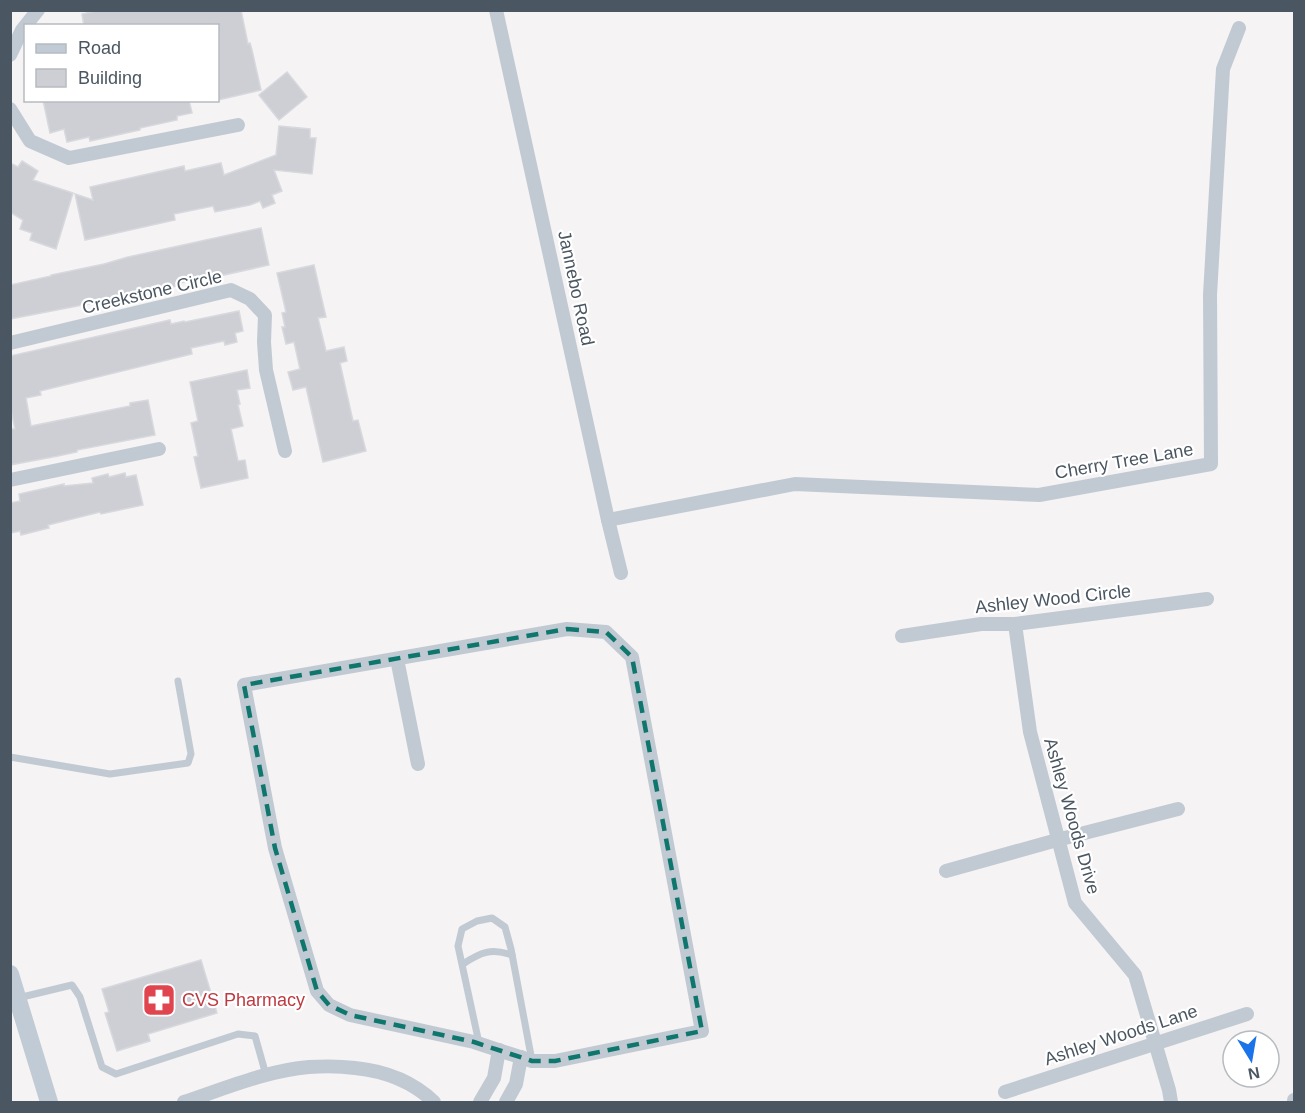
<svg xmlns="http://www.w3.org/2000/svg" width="1305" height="1113" font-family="Helvetica,sans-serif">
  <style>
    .building { fill: #cdcfd5; stroke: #d7d9de; stroke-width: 1.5 }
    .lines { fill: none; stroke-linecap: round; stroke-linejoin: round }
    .service { stroke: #c1cad2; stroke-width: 7 }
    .minor { stroke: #c1cad2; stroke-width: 14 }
    .secondary { stroke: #c1cbd6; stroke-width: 18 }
    .marked { fill: none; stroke: #0f766e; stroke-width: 4.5; stroke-dasharray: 12 8; stroke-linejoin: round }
    .labels { text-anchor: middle; stroke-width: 4.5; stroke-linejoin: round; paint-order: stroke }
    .street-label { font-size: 18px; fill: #4a5661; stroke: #fff }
    .health-label { font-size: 18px; fill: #be3a42; stroke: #fff; text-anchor: start }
  </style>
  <rect width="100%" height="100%" fill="#f5f3f3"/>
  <g class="building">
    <path d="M100 10H241L248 44 250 43 252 50 261 90 218 100V26H84L82 14Z"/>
    <path d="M287 72 307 97 279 120 259 95Z"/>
    <path d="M43 100H189L192 113 177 116V120L140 128V130L90 141 89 137 67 142 64 129 50 133Z"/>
    <path d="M279 126 310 129V138H316L312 174 274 170 282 191 272 195 275 203 263 208 260 201 250 205 215 212 213 206 174 214 175 220 85 240 75 194 93 200 90 187 184 166 185 171 221 163 224 175 276 155Z"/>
    <path d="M22 161 38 171 33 180 73 193 56 249 30 240 32 233 20 229 23 220 10 212V163L18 167Z"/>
    <path d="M261 228 269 265 215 277V276L180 283 181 285 99 304 98 302 10 319V285L51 276V275L104 264 128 257Z"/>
    <path d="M314 265 326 317 318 318 326 351 344 347 347 361 340 363 353 421 358 420 366 451 323 462 306 387 293 390 288 372 300 369 294 342 286 344 282 327H285L282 313 286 312 277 273Z"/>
    <path d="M239 311 243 331 235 333 237 342 225 345 224 341 191 348 192 354 40 391 41 395 26 398 31 426 130 406V403L148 400 155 435 77 450V452L58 456 10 465V429H15L10 405V356L170 320 171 324 184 321 185 322Z"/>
    <path d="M247 370 250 388 237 390 240 404 238 405 243 426 231 429 238 461 245 460 248 478 201 488 194 457 198 456 191 423 198 421 190 382Z"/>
    <path d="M125 473 126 477 136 475 143 505 101 514 100 512 48 525 49 528 21 535 20 531 10 533V503L20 501 19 494 64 484V486L93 483 92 478 108 474 109 477Z"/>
    <path d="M201 960 217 1013 148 1034 150 1041 117 1051 105 1013 109 1012 102 989Z"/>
  </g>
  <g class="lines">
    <g class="service">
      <path d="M10 757 110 774 188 763 191 754 178 681"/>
      <path d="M463 964C481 952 491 948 512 955"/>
      <path d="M18 998 72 985 80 997 102 1067 116 1074 238 1034 255 1036 266 1075"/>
      <path d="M479 1043 458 946 462 929 477 921 492 918 505 927 511 949 532 1061"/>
    </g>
    <g class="minor">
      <path d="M496 10 608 520 621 573"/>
      <path d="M10 55 22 30 38 10"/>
      <path d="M10 109 30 141 69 158 238 125"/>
      <path d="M10 343 231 290 250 299 265 315 264 342 266 370 285 451"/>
      <path d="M10 480 159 449"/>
      <path d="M608 520 795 484 1039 495 1211 464 1210 295 1223 69 1239 28"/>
      <path d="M1015 624 1030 732 1075 903 1135 975 1169 1090 1171 1102"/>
      <path d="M567 629 606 632 632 657 702 1031 555 1061H532L474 1042 350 1015 329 1005 317 991 275 848 244 685Z"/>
      <path d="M902 636 981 624H1015L1207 599"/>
      <path d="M397 659 418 764"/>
      <path d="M946 871 1057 840 1178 809"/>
      <path d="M1005 1092 1247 1014"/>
      <path d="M184 1102C223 1089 269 1070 309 1067 325 1066 340 1066 355 1068 385 1071 412 1081 434 1102"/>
      <path d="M480 1102 494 1078 499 1050"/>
      <path d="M506 1102 516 1084 521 1057"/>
      <path d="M1294 1102V1100"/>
    </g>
    <path class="secondary" d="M10 974 49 1102"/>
  </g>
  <path class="marked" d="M567 629 606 632 632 657 702 1031 555 1061H532L474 1042 350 1015 329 1005 317 991 275 848 244 685Z"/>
  <defs>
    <symbol id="pharmacy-square" viewBox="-11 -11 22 22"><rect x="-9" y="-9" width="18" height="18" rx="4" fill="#e0444e" stroke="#fff"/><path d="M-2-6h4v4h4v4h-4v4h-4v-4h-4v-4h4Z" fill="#fff"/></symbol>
  </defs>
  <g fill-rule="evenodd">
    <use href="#pharmacy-square" x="140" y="981" width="38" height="38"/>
  </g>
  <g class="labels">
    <g class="street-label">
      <text transform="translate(576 288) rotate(78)" y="6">Jannebo Road</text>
      <text transform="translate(152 292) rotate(-13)" y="6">Creekstone Circle</text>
      <text transform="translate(1124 461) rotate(-10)" y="6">Cherry Tree Lane</text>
      <text transform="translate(1053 599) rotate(-6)" y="6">Ashley Wood Circle</text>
      <text transform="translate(1072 816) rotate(74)" y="6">Ashley Woods Drive</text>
      <text transform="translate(1121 1035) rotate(-18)" y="6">Ashley Woods Lane</text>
    </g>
    <g class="health-label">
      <text x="182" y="1006">CVS Pharmacy</text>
    </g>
  </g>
  <rect width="1305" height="1113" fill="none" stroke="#4a5661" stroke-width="24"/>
  <rect x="24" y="24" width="195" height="78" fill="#ffffff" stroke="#b7bbc0" stroke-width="1.5"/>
  <rect x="36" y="44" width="30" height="9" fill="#c1cbd6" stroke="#b7bbc0" stroke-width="1.5"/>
  <text x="78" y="54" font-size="18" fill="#4a5661">Road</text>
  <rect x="36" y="69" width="30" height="18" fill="#cdcfd5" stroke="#b7bbc0" stroke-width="1.5"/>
  <text x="78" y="84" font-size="18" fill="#4a5661">Building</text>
  <g transform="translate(1251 1059) rotate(169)"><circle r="28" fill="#ffffff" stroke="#b7bbc0" stroke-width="1.5"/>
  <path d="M0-4.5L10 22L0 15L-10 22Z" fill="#1a73e8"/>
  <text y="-9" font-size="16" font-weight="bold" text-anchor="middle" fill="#4a5661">N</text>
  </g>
</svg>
